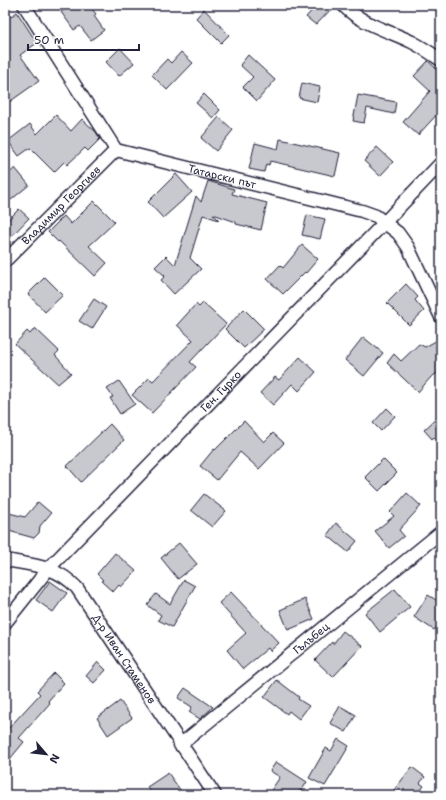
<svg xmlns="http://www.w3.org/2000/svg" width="446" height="800" font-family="'Shantell Sans',sans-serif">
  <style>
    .building { fill: #c8c8cf; stroke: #22223b }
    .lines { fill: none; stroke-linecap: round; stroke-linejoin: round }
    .street-casing { stroke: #22223b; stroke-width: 15 }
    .street { stroke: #fff; stroke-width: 12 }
    .labels { text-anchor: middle; stroke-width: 4; stroke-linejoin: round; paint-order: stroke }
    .street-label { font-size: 11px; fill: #22223b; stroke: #fff }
  </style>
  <rect width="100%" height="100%" fill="#fff"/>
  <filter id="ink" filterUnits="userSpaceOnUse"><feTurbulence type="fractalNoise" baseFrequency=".025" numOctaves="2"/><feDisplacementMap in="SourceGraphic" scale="8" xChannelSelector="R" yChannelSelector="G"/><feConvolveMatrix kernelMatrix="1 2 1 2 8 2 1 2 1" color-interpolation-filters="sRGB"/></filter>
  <g filter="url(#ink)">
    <g class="building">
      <path d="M70 5H89L96 14 94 16 104 30 91 40 80 26 74 30 61 12Z"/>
      <path d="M317 5H335L316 25 306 17Z"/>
      <path d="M204 9 229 35 221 43 196 18Z"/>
      <path d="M17 12 37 43 20 55 39 81 5 105V21Z"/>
      <path d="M120 48 134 63 119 76 106 62Z"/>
      <path d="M181 52 193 63 167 90 152 75 167 59 171 63Z"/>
      <path d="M248 55 275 80 257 101 243 87 253 77 240 65Z"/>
      <path d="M428 61 441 73V110L418 135 403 122 430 91 414 76Z"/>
      <path d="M302 83 320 87 317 102 299 98Z"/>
      <path d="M204 94 220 110 213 118 196 103Z"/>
      <path d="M358 95 396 102 394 114 367 108 364 123 353 121Z"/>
      <path d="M56 115 71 131 82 119 96 132 100 139 88 151 85 148 67 165 64 162 54 172 30 148 19 156 8 141 30 124 37 134Z"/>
      <path d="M219 117 233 130 216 151 201 138Z"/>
      <path d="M280 139 340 153 335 176 270 161 269 165 266 164 264 172 249 169 255 143 278 149Z"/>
      <path d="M377 147 393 162 380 176 364 161Z"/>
      <path d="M15 168 29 185 11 200 5 193V177Z"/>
      <path d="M176 174 192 192 163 218 148 202Z"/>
      <path d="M208 181 234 189 232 194 267 203 261 230 236 224V222L213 214 219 220 203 215 190 258 201 269 174 294 161 280 165 276 155 267 166 256 175 265 196 196 201 202Z"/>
      <path d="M94 201 115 222 89 246 107 263 95 276 59 241 58 242 48 232 64 216 71 224Z"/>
      <path d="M19 209 29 218 5 243V223Z"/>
      <path d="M307 215 325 219 320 239 302 235Z"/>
      <path d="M302 245 318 259 306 273 305 272 283 294 267 279 280 265 283 268Z"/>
      <path d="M45 277 63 295 45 312 28 294Z"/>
      <path d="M406 284 418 297 415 300 424 311 409 325 387 303Z"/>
      <path d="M94 299 106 307 92 329 79 321Z"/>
      <path d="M203 303 226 324 190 362 196 367 152 413 132 395 149 378 153 381 193 340 177 325 196 304 199 307Z"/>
      <path d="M244 309 264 329 244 348 225 329Z"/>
      <path d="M35 328 59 351 55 355 71 373 58 384 15 344 27 331 30 334Z"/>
      <path d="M363 337 383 353 364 376 345 360Z"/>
      <path d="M441 338V371L431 377 418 392 387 363 394 354 401 361 419 344 425 347Z"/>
      <path d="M300 357 316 372 299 391 292 384 273 405 260 393 275 377 279 380Z"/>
      <path d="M119 381 135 404 120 414 110 398 113 397 107 389Z"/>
      <path d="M387 408 395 416 381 431 373 423Z"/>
      <path d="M441 414V444L434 437 432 439 424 430Z"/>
      <path d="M244 421 264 442 273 433 284 443 259 469 240 452 217 480 200 466 214 449 215 450Z"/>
      <path d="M110 424 124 440 81 482 67 466Z"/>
      <path d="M383 459 397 473 379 491 365 477Z"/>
      <path d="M407 493 421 506 399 530 404 536 389 548 375 531 394 516 390 512Z"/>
      <path d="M204 494 226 511 212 527 191 510Z"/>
      <path d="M38 502 51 513 40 526 39 533 34 538 5 530V512L25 517Z"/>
      <path d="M336 523 357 541 348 552 327 535Z"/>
      <path d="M179 543 197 564 178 579 161 558Z"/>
      <path d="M115 553 136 571 121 587 119 585 113 592 101 581 103 580 97 574Z"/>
      <path d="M184 580 195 586 172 627 158 620 161 615 147 605 156 594 170 604Z"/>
      <path d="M50 581 67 593 53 612 36 600Z"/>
      <path d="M395 589 410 607 380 632 365 613Z"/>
      <path d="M231 592 279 643 270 651 268 648 243 669 227 650 246 633 219 603Z"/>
      <path d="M428 595 441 603V622L434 630 414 617Z"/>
      <path d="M305 599 314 619 288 630 280 610Z"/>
      <path d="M343 631 362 646 333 677 315 660 332 642 333 644Z"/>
      <path d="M98 662 106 670 94 683 86 676Z"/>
      <path d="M54 673 64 683 48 701 50 703 19 738 24 742 5 765V732L40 694 37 691Z"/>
      <path d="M277 680 299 697 298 699 309 706 299 719 289 711 287 714 264 697Z"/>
      <path d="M185 688 213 707 200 719 189 712 192 707 178 698Z"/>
      <path d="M120 701 132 718 108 735 97 718Z"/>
      <path d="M340 706 356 715 346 732 330 723Z"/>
      <path d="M338 739 349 746 325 786 309 778 326 748 331 751Z"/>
      <path d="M276 762 307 782 301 791 300 790 296 795H268L280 777 270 771Z"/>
      <path d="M412 767 425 777 420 783 424 786 417 795H390Z"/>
      <path d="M168 773 184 795H153L147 787Z"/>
    </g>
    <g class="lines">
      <defs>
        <g id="street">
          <path id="s1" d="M24 5 116 150 362 211 376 216 398 233 408 247 441 317"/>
          <path d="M343 5C361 24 389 31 412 42 422 47 432 54 441 60"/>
          <path id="s2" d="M5 261 116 150"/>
          <path id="s3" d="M5 560C33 565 57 566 77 588L215 795"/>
          <path id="s4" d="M5 623 49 568 385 222 441 163"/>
          <path id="s5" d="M180 745 441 532"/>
        </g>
      </defs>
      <use href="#street" class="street-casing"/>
      <use href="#street" class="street"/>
    </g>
  </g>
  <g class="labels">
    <g class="street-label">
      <text dy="4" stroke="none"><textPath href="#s1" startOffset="281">Татарски път</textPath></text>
      <text dy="4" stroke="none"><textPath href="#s2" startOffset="79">Владимир Георгиев</textPath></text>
      <text dy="4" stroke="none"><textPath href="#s4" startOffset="317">Ген. Гурко</textPath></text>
      <text dy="4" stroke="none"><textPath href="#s5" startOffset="169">Гълъбец</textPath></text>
      <text dy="4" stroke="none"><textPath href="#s3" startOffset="164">Д-р Иван Стаменов</textPath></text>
    </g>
  </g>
  <rect width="446" height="800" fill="none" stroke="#fff" stroke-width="20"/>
  <rect x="10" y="10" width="426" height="780" fill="none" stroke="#22223b" stroke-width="1.5" filter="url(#ink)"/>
  <g transform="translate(46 754) rotate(118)" stroke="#ffffff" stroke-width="3" paint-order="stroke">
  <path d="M0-3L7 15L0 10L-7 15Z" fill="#22223b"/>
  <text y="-6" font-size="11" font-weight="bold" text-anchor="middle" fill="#22223b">N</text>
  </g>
  <path d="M28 44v6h111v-6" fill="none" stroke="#22223b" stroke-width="2"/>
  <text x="34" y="44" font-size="12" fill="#22223b" stroke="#ffffff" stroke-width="3" paint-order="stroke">50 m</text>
</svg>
